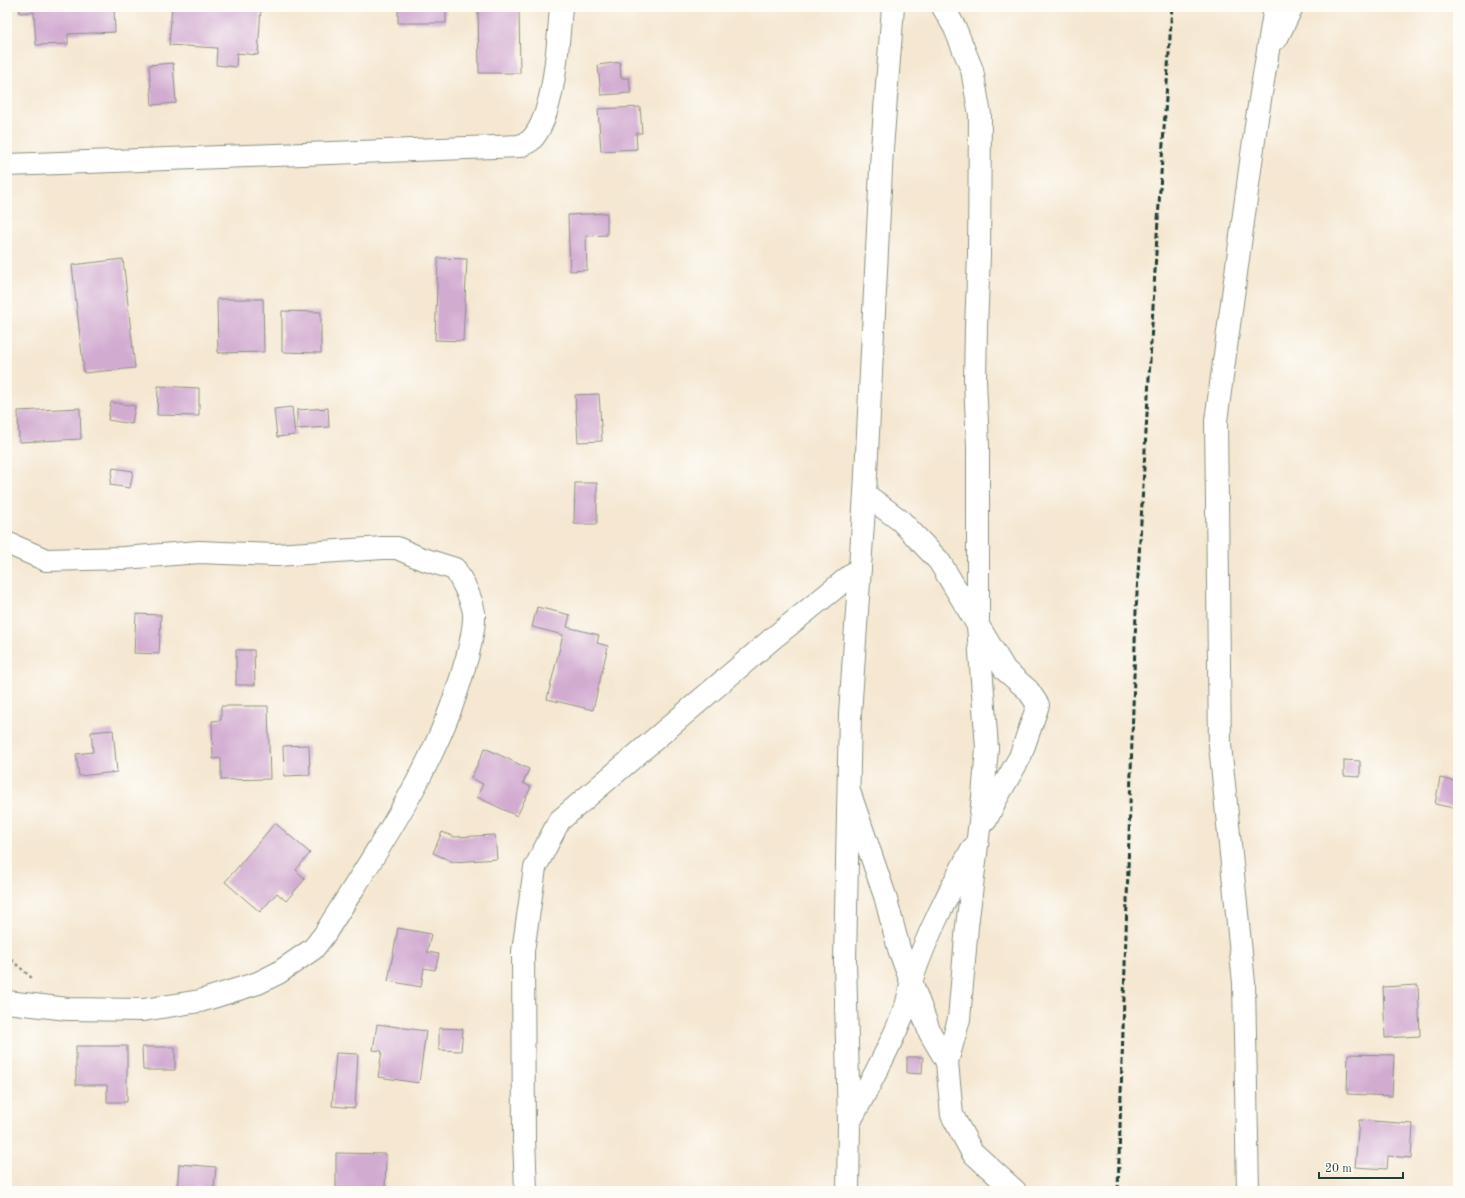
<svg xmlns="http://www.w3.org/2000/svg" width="1465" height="1198" font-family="'Old Standard TT',serif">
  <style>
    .building { fill: #d2abd1 }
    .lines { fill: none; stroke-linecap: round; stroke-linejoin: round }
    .minor-casing { stroke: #8a9282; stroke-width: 24 }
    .tertiary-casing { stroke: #8a9282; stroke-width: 24 }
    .path { stroke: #8a9282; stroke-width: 2.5; stroke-dasharray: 3 3; stroke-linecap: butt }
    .minor { stroke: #fff; stroke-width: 22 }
    .tertiary { stroke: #fff; stroke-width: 22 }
    .rail { stroke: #1f3d34; stroke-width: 3; stroke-dasharray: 6 3; stroke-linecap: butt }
  </style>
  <rect width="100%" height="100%" fill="#fdfcf7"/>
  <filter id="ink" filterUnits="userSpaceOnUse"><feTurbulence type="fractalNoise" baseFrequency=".025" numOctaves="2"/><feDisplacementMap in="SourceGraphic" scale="8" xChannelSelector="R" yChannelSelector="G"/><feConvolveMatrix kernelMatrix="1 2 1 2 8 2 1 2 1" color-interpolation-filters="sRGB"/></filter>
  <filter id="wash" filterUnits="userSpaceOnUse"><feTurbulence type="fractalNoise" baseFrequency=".012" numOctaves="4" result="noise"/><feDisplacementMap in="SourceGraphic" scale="16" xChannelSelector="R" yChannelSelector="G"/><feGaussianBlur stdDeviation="0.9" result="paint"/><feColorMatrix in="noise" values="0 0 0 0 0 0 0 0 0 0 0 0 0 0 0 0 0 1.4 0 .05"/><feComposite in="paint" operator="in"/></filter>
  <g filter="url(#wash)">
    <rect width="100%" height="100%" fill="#f5e7d1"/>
    <g id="blocks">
      <g class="building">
        <path d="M19 7H114L115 32 68 34V44L36 45 34 12 20 13Z"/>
        <path d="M172 7H261L258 55 237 53 236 67 216 65 217 48 169 45Z"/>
        <rect x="398" y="7" width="48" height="16"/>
        <path d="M478 7H519L520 73H479Z"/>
        <path d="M620 62 621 78H629L631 93 601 95 598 65Z"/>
        <path d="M173 63 176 103 152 105 149 65Z"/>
        <path d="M640 107 642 133H636L637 149 601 151 598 109Z"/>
        <path d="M607 213V235L586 236 587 270 570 271 568 215Z"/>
        <path d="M438 258 467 259 463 341 435 340Z"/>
        <path d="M123 259 135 368 84 373 72 265Z"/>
        <path d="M217 299H263L264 352 218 353Z"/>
        <path d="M282 311 321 312V353L282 352Z"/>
        <path d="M158 386 199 388V416L157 415Z"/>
        <path d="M599 394 602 441 578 442 575 395Z"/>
        <path d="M111 402 135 406 132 424 108 420Z"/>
        <path d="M292 407 295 435 277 437 274 409Z"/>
        <path d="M80 408 81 439 19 442 18 411Z"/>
        <path d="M328 408 329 427 297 429V410Z"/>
        <path d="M113 468 133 471 130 488 110 485Z"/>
        <path d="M575 483H597V524H574Z"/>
        <path d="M537 607 570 615 567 627 599 635 597 643 608 646 593 710 547 699 563 635 532 627Z"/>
        <path d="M136 614 161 615 159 654 134 653Z"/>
        <path d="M236 650H254L255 685H236Z"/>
        <path d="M221 706H268L270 779 221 780V758L213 759 212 721 221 720Z"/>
        <path d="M113 730 117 772 79 776 76 754 93 752 91 732Z"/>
        <path d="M309 745 310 775 284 776 283 746Z"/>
        <path d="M485 748 529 769 523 783 531 787 517 816 477 797 483 784 471 778Z"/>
        <path d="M1344 760 1360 761V777L1344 776Z"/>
        <path d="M1440 778 1458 782V809L1435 804Z"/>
        <path d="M275 823 310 853 296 870 305 879 286 901 277 893 260 912 225 882Z"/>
        <path d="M442 832 455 837 495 835 497 859 453 862 433 853Z"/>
        <path d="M398 928 431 934 427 952 439 954 435 970 424 968 421 987 388 981Z"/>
        <path d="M1456 969H1458V993H1457Z"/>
        <path d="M1418 985 1420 1036 1385 1038 1383 987Z"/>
        <path d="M377 1024 426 1031 419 1083 378 1077 382 1051 373 1050Z"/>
        <path d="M439 1028 463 1029 461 1051 439 1050Z"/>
        <path d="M76 1046H127V1102H107V1085H76Z"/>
        <path d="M142 1047H175V1070H143Z"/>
        <path d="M336 1053 358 1054 355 1108 332 1106Z"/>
        <path d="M1348 1054 1394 1055 1392 1096 1347 1094Z"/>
        <path d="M907 1057H923L922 1074 907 1073Z"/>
        <path d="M1359 1120 1413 1124 1411 1158 1388 1156 1387 1169 1355 1167Z"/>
        <path d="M336 1153 386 1154 385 1191 336 1190Z"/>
        <path d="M179 1164 216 1167 214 1188 197 1187V1191H177Z"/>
      </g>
    </g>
  </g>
  <g filter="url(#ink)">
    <use href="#blocks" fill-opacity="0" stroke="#8a9282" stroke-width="1"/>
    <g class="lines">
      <defs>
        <g id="minor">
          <path d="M943 7 955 28 972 70 980 115 979 255 976 327 975 380 978 446V625L987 748 983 797 967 926 959 1019 947 1062 952 1115 972 1152 1015 1191"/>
          <path d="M1277 38 1292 7"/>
          <path d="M7 165 520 146C523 144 528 143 531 140 555 116 558 41 561 7"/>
          <path d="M865 494 901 521 939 561 1005 670 1028 690 1038 705 1020 757 996 799 986 820"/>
          <path d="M7 543 46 560 124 558 199 552 276 555 383 548H397L420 558 455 569C462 581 472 598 474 613 475 625 469 652 465 664 439 763 378 848 324 935L313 949 278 973 258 983 200 1001 143 1010 68 1009 7 1002"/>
          <path d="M850 794 885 896 899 949 930 1033 947 1062"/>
          <path d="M849 1123C868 1087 888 1052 903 1014 909 1002 909 989 913 976 928 932 950 890 972 849"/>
          <path d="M526 1191 524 1139 523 951 535 868 559 821 772 639 860 568"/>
          <path d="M1248 1191 1244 983 1220 745 1216 421 1257 118 1275 7"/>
        </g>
        <path id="tertiary" d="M848 1191 849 1123 845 961 850 714 865 494 882 149 893 7"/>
      </defs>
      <use href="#minor" class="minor-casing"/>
      <use href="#tertiary" class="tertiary-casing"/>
      <path class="path" d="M7 956 33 979"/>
      <use href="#minor" class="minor"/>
      <use href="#tertiary" class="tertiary"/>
      <path class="rail" d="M1118 1191 1136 611 1157 235 1172 7"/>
    </g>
  </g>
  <rect width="1465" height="1198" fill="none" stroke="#fdfcf7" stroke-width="24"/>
  <path d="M1319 1172v6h84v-6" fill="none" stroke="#1f3d34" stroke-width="2"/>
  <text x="1325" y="1172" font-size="12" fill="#1f3d34" stroke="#fdfcf7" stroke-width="3" paint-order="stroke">20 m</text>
</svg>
